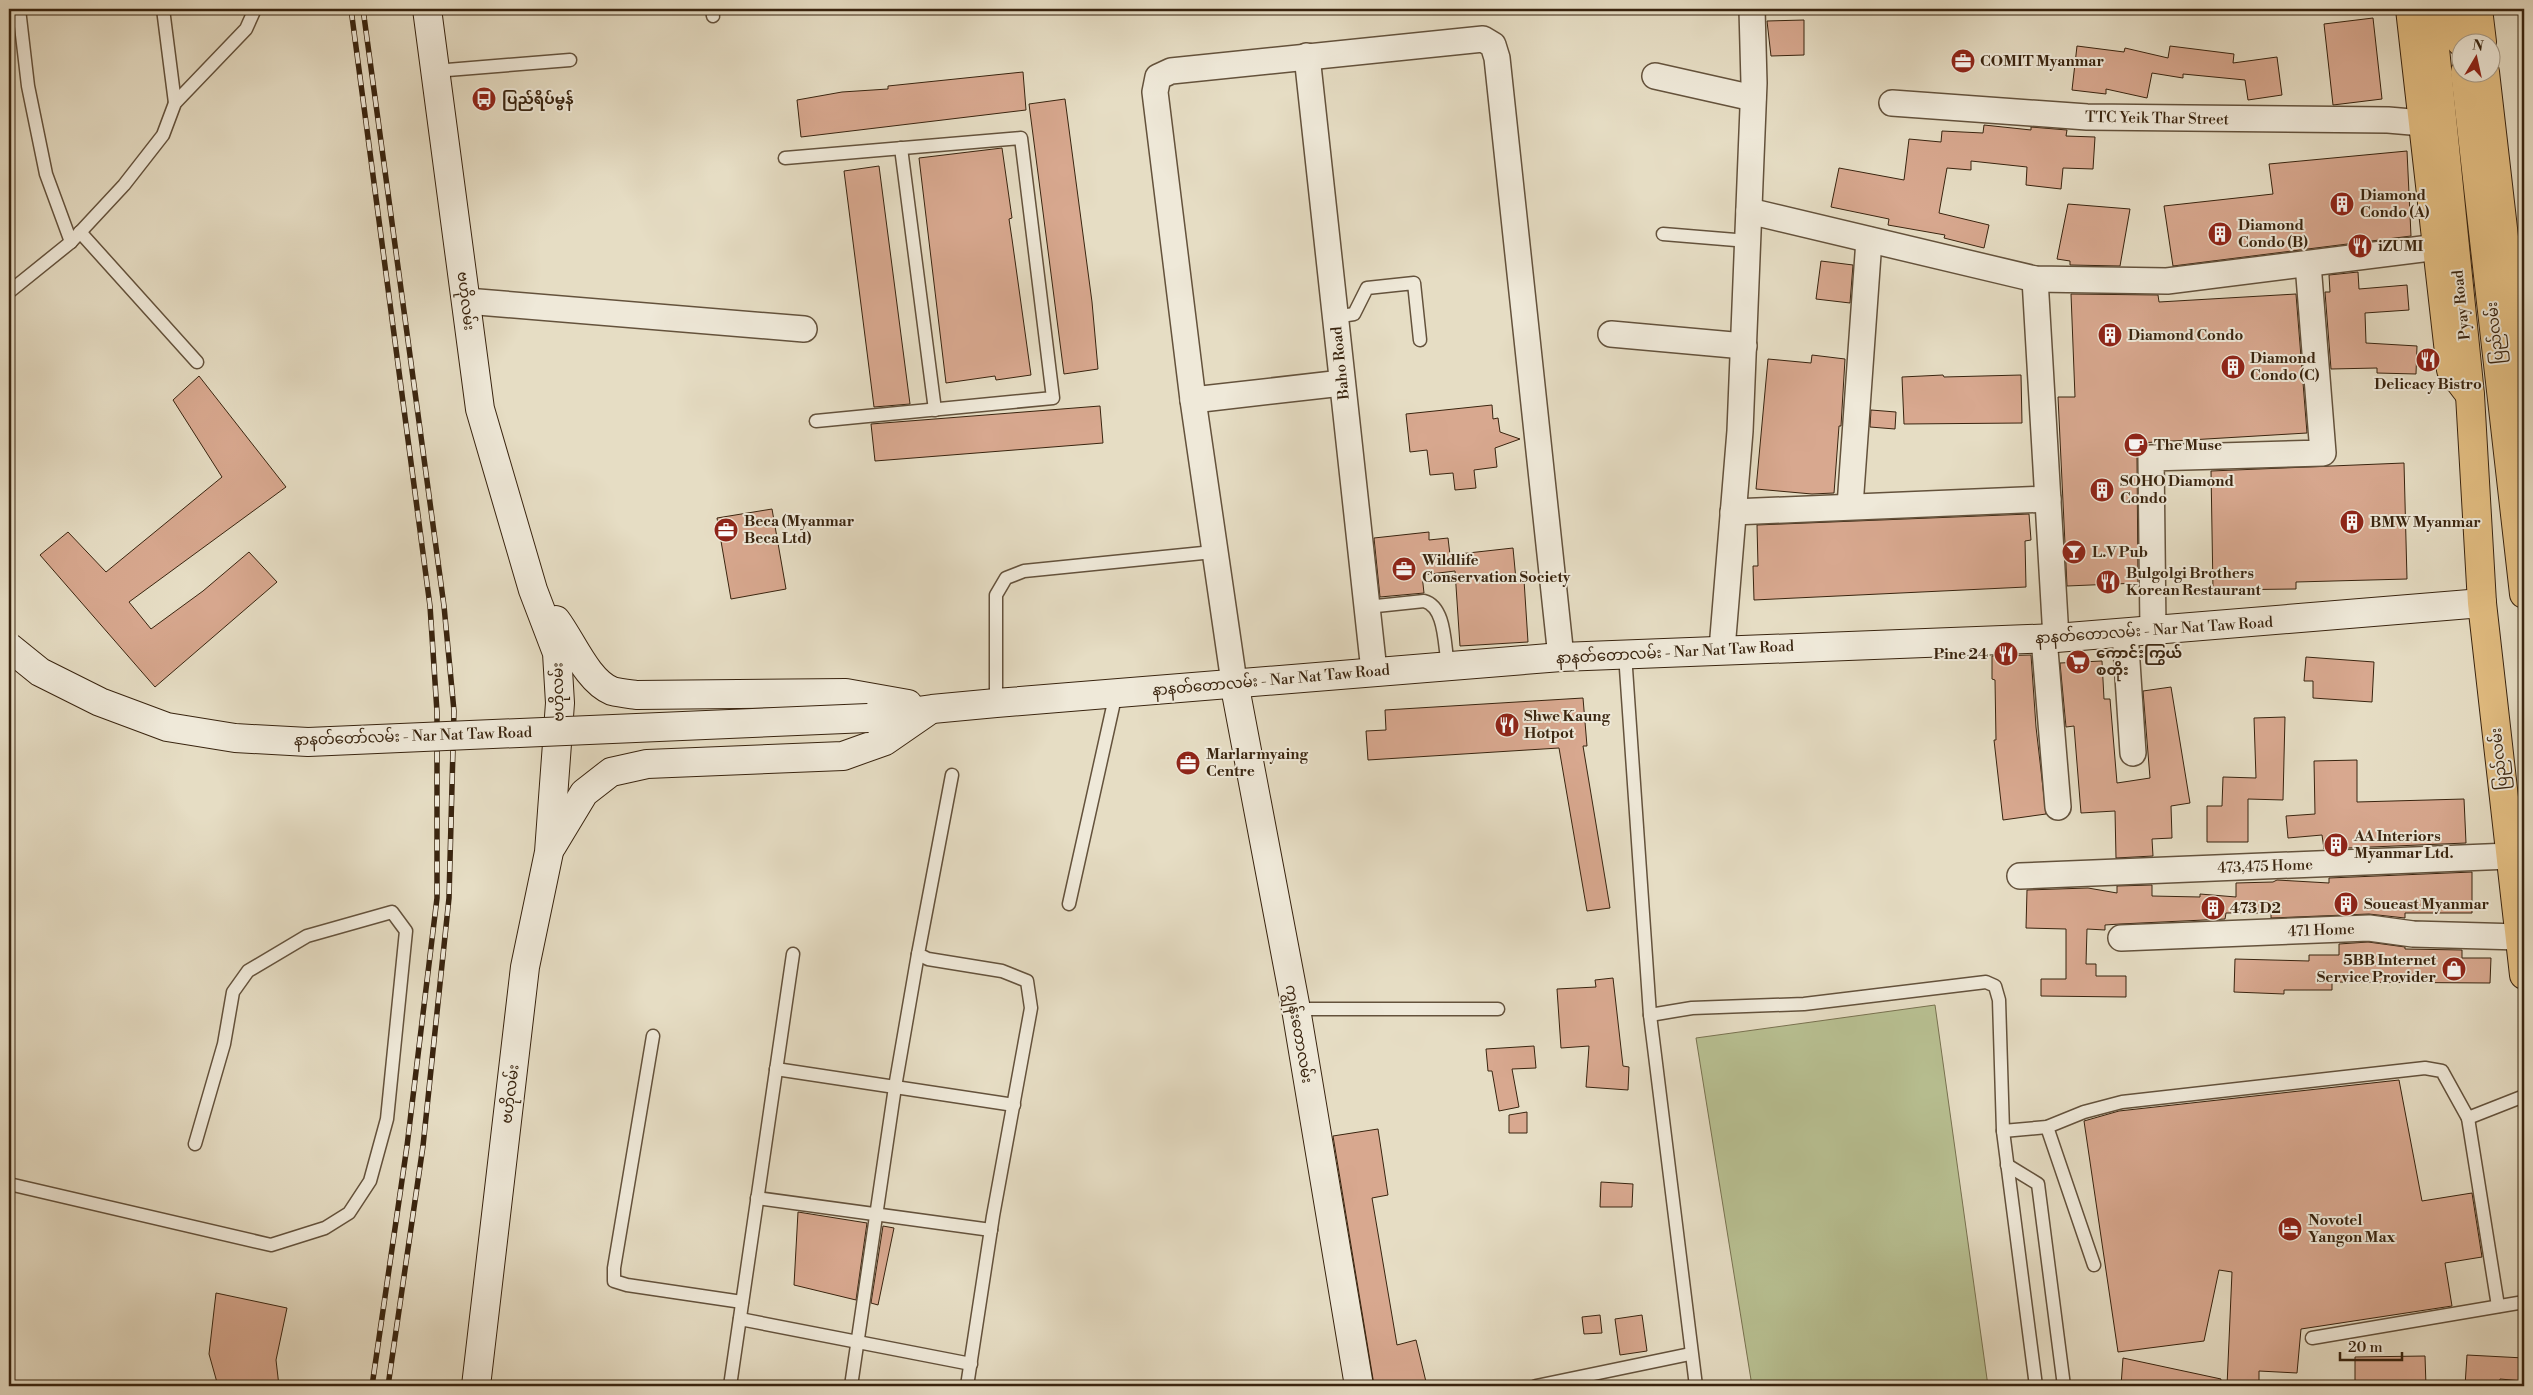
<svg xmlns="http://www.w3.org/2000/svg" width="2533" height="1395" font-family="'Libre Bodoni','Noto Sans Myanmar',serif">
  <style>
    .green { fill: #b8c092; stroke: #787250 }
    .building { fill: #d8a88f; stroke: #39240f }
    .lines { fill: none; stroke-linecap: round; stroke-linejoin: round }
    .lane-casing { stroke: #64523c; stroke-width: 15 }
    .street-casing { stroke: #64523c; stroke-width: 28 }
    .secondary-casing { stroke: #39240f; stroke-width: 30 }
    .primary-casing { stroke: #39240f; stroke-width: 30 }
    .highway-casing { stroke: #39240f; stroke-width: 30 }
    .lane { stroke: #efe9d9; stroke-width: 12 }
    .street { stroke: #efe9d9; stroke-width: 25 }
    .secondary { stroke: #efe9d9; stroke-width: 28 }
    .primary { stroke: #e3be82; stroke-width: 28 }
    .highway { stroke: #e3be82; stroke-width: 28 }
    .rail-casing { stroke: #39240f; stroke-width: 5.5 }
    .rail { stroke: #efe9d9; stroke-width: 4; stroke-dasharray: 11; stroke-linecap: butt }
    .secondary-bridge-casing { stroke: #39240f; stroke-width: 30; stroke-linecap: butt }
    .secondary-bridge { stroke: #efe9d9; stroke-width: 28 }
    .labels { text-anchor: middle; stroke-width: 4; stroke-linejoin: round; paint-order: stroke }
    .poi-label { font-size: 15px; font-weight: bold; fill: #39240f; stroke: #efe9d9; text-anchor: start }
    .street-label { font-size: 15px; fill: #39240f; stroke: #efe9d9 }
  </style>
  <rect width="100%" height="100%" fill="#e6ddc4"/>
  <filter id="stains"><feTurbulence type="fractalNoise" baseFrequency=".004" numOctaves="4"/><feColorMatrix values="0 0 0 0 .2 0 0 0 0 .09 0 0 0 0 .02 0 0 0 .5 -.17"/></filter>
  <radialGradient id="worn" r=".72"><stop offset=".6" stop-color="#630" stop-opacity="0"/><stop offset="1" stop-color="#630" stop-opacity=".3"/></radialGradient>
  <path class="green" d="M1935 1005 1988 1386H1752L1696 1038Z"/>
  <g class="building">
    <path d="M2373 18 2382 99 2333 105 2324 24Z"/>
    <path d="M1804 20V55L1771 56 1767 21Z"/>
    <path d="M2077 46 2124 52 2125 48 2168 58 2170 46 2234 54 2233 63 2277 57 2282 95 2248 100 2245 80 2183 74V78L2152 73 2147 98 2106 89V94L2072 90Z"/>
    <path d="M1023 72 1026 110 801 137 797 100 842 92 888 89V86Z"/>
    <path d="M1065 99 1092 302 1098 369 1064 374 1029 104Z"/>
    <path d="M1984 125 2031 130V127L2067 130 2066 136 2095 137 2093 169 2063 168 2061 189 2026 185 2027 167 1971 161V170L1947 168 1939 213 1989 225 1984 248 1944 238 1945 235 1888 225 1889 219 1831 207 1839 168 1904 180 1909 139 1941 142 1942 131 1983 133Z"/>
    <path d="M1002 148 1012 218 1009 219 1012 239 1031 375 996 380 995 376 946 383 919 158Z"/>
    <path d="M2407 151 2411 236 2173 266 2164 206 2273 194 2269 164Z"/>
    <path d="M879 166 910 404 874 407 844 171Z"/>
    <path d="M2068 204 2130 209 2120 266 2070 265V261L2057 259Z"/>
    <path d="M1821 261 1853 265 1850 303 1816 299Z"/>
    <path d="M2358 272 2359 289 2407 285 2409 310 2365 313 2366 343 2417 346 2416 374 2377 373V368L2331 369 2325 292H2330L2329 275Z"/>
    <path d="M2071 294 2158 295 2159 302 2296 294 2307 433 2139 443 2137 458 2138 583 2067 586 2058 397H2075Z"/>
    <path d="M1812 355 1845 359 1841 426H1839L1834 493 1812 494 1756 489 1768 359 1811 363Z"/>
    <path d="M1943 375 1944 377 2021 375 2022 423 1904 424 1902 377Z"/>
    <path d="M199 376 286 487 129 602 151 629 203 591 249 552 277 582 155 687 40 555 68 532 106 572 222 477 173 400Z"/>
    <path d="M1492 405 1493 419 1498 418 1500 432 1520 439 1495 448 1497 467 1474 470 1476 488 1455 490 1453 473 1430 475 1427 450 1410 452 1406 414Z"/>
    <path d="M1100 406 1103 443 875 461 871 424Z"/>
    <path d="M1871 410 1896 412 1895 429 1870 427Z"/>
    <path d="M2404 463 2407 579 2296 582V589L2213 590 2211 471Z"/>
    <path d="M772 509 786 589 731 599 717 518Z"/>
    <path d="M2029 514 2031 540 2025 541 2026 587 1754 600 1753 566H1758L1757 525Z"/>
    <path d="M1429 532V540L1448 538 1450 555 1513 548 1516 580H1524L1528 642 1460 646 1455 571 1422 575 1424 593 1380 597 1374 538Z"/>
    <path d="M2031 655 2036 727 2046 814 2003 820 1994 740H1996L1995 680 1992 679V656Z"/>
    <path d="M2306 657 2374 662 2372 702 2313 698V681H2304Z"/>
    <path d="M2102 661 2104 699H2110L2117 783 2150 778 2143 691 2171 687 2190 803 2171 806 2172 838 2152 839 2153 856 2116 858 2115 811 2081 813 2074 726 2066 727 2060 663Z"/>
    <path d="M1583 698 1587 746H1583L1610 908 1587 911 1559 748 1368 760 1366 731 1386 730 1385 710Z"/>
    <path d="M2285 717 2283 800 2248 799V842H2207V806H2222L2223 777 2256 778 2254 718Z"/>
    <path d="M2357 760V802L2464 799 2466 843 2324 849 2322 835 2288 838 2286 816 2315 814 2314 761Z"/>
    <path d="M2472 872V913H2405V918L2369 914 2271 918V913H2226L2225 919 2120 924 2105 925V930L2087 929 2086 964H2096V976H2126V997L2041 996V979H2066V929L2026 928 2027 890 2088 888 2117 893V886L2152 885V896L2200 897V894L2236 897V883L2273 882 2277 880 2329 883V878Z"/>
    <path d="M2368 942 2405 947V949L2462 950V958H2491L2490 983 2332 982V990H2284V994L2234 992 2235 959 2309 961V955H2339V944Z"/>
    <path d="M1613 978 1623 1066 1629 1067 1628 1090 1586 1087 1589 1046 1561 1048 1557 989 1596 987 1595 980Z"/>
    <path d="M1534 1046 1536 1068 1512 1069 1519 1107 1499 1111 1492 1071H1488L1486 1049Z"/>
    <path d="M2399 1080 2422 1201 2472 1193 2482 1257 2445 1263 2452 1306 2301 1329 2297 1373 2259 1371V1386H2227L2232 1272 2219 1270 2204 1341 2118 1352 2084 1121 2119 1111Z"/>
    <path d="M1527 1112V1133H1509V1115Z"/>
    <path d="M1378 1129 1388 1195 1372 1198 1397 1345 1416 1340 1427 1386 1374 1385 1333 1136Z"/>
    <path d="M1601 1182 1633 1184 1632 1207H1600Z"/>
    <path d="M798 1212 867 1223 856 1300 794 1285Z"/>
    <path d="M883 1226 894 1228 878 1305 871 1303Z"/>
    <path d="M216 1293 287 1308 276 1360 279 1386H218L209 1354Z"/>
    <path d="M1600 1315 1602 1333 1584 1334 1582 1317Z"/>
    <path d="M1642 1315 1647 1351 1620 1355 1615 1319Z"/>
    <path d="M2467 1355 2524 1358 2523 1381 2500 1379 2499 1386H2465Z"/>
    <path d="M2425 1356 2426 1386H2355V1357Z"/>
    <path d="M2123 1358 2221 1379 2220 1386H2175L2152 1381V1386H2121Z"/>
  </g>
  <g class="lines">
    <defs>
      <g id="lane">
        <path d="M19 9 28 86 46 174 71 242"/>
        <path d="M163 9 175 103"/>
        <path d="M712 9 713 16"/>
        <path d="M435 71 570 60"/>
        <path d="M901 148 935 410"/>
        <path d="M785 158 1021 138 1053 398 816 421"/>
        <path d="M80 232 197 362"/>
        <path d="M1663 234 1748 241"/>
        <path d="M9 292 71 242 124 185 163 135 175 103 246 29 255 9"/>
        <path d="M1335 317 1354 314 1367 288 1414 283 1420 340"/>
        <path d="M1367 607 1424 601C1446 607 1444 645 1448 665"/>
        <path d="M1625 654 1650 1015 1696 1386"/>
        <path d="M996 703V595L1006 578 1024 571 1213 552"/>
        <path d="M952 775 918 954 928 959 1002 971 1027 981 1031 1008 993 1216 967 1386"/>
        <path d="M1069 904 1116 693"/>
        <path d="M1296 1009H1498"/>
        <path d="M1650 1015 1692 1008 1804 1004 1986 982 1995 986 1999 1000 2003 1131 2047 1127 2084 1112 2122 1102 2425 1068 2442 1071 2468 1118 2524 1096"/>
        <path d="M653 1036 614 1268V1281L627 1285 742 1302"/>
        <path d="M776 1069 1014 1105"/>
        <path d="M2468 1118 2498 1306"/>
        <path d="M2047 1127 2094 1265"/>
        <path d="M2003 1131 2036 1386"/>
        <path d="M2007 1165 2038 1184 2064 1386"/>
        <path d="M9 1184 271 1245 325 1228 349 1213 370 1181 387 1119 406 931 392 912 307 936 248 971 233 992 224 1044 195 1144"/>
        <path d="M757 1198 991 1230"/>
        <path d="M740 1319 971 1364"/>
        <path d="M2312 1338 2524 1302"/>
        <path d="M730 1386 793 954"/>
        <path d="M851 1386 895 1087 918 954"/>
        <path d="M1536 1386 1690 1354"/>
      </g>
      <g id="street">
        <path d="M1307 56 1374 671"/>
        <path d="M1655 76 1753 98"/>
        <path d="M1892 103 2087 117 2388 120 2423 123"/>
        <path d="M1749 211 2035 279 2167 281 2438 247"/>
        <path d="M2035 279 2056 638"/>
        <path d="M466 301 804 329"/>
        <path d="M1611 334 1744 346"/>
        <path d="M1193 400 1342 383"/>
        <path d="M1850 506 1869 240"/>
        <path d="M1733 512 2048 499"/>
        <path d="M2153 630 2151 458 2323 453 2308 264"/>
        <path d="M2125 632 2133 753"/>
        <path d="M2044 638 2058 807"/>
        <path d="M1722 649 1740 431 1754 83 1752 9"/>
        <path d="M1234 682 1193 400 1155 92 1158 77 1171 71 1483 39 1493 45 1497 58 1561 657"/>
        <path d="M2020 876 2510 856"/>
        <path d="M2121 938 2369 928 2413 934 2520 937"/>
      </g>
      <g id="secondary">
        <path d="M427 9 480 409 533 590 557 653 560 703 549 852 525 967 476 1386"/>
        <path d="M556 620C572 641 587 681 612 691 620 693 629 694 636 695L846 693 908 704"/>
        <path d="M1234 682 1296 1009 1359 1386"/>
        <path d="M868 718 932 709 996 703 1561 657 2056 638 2482 603"/>
        <path d="M552 846 584 793 611 772 647 764 843 756 885 741 927 712"/>
      </g>
      <g id="primary">
        <path d="M2410 9 2451 370 2470 395"/>
        <path d="M2478 9 2482 42"/>
        <path d="M2485 72 2524 411"/>
      </g>
      <g id="highway">
        <path d="M2431 9 2470 395 2482 603 2524 975"/>
        <path d="M2458 9 2461 42"/>
        <path d="M2465 72 2524 594"/>
      </g>
    </defs>
    <use href="#lane" class="lane-casing"/>
    <use href="#street" class="street-casing"/>
    <use href="#secondary" class="secondary-casing"/>
    <use href="#primary" class="primary-casing"/>
    <use href="#highway" class="highway-casing"/>
    <use href="#lane" class="lane"/>
    <use href="#street" class="street"/>
    <use href="#secondary" class="secondary"/>
    <use href="#primary" class="primary"/>
    <use href="#highway" class="highway"/>
    <defs>
      <g id="rail">
        <path d="M351 9 430 606 437 712V898L407 1146 372 1386"/>
        <path d="M363 9 444 606 454 711 449 898 423 1146 388 1386"/>
      </g>
    </defs>
    <use href="#rail" class="rail-casing"/>
    <use href="#rail" class="rail"/>
    <defs>
      <path id="secondary-bridge" d="M9 647 40 672 100 702 167 727 235 738 308 742 868 718"/>
    </defs>
    <use href="#secondary-bridge" class="secondary-bridge-casing"/>
    <use href="#secondary-bridge" class="secondary-bridge"/>
  </g>
  <defs>
    <symbol id="office-disc" viewBox="-11 -11 22 22"><circle r="9.5" fill="#8f2418" stroke="#efe9d9"/><path d="M-6-3h4V-5.5h4V-3h4V5H-6ZM-1-4.5V-3h2v-1.5ZM-6 0V1H6V0Z" fill="#fff"/></symbol>
    <symbol id="bus-disc" viewBox="-11 -11 22 22"><circle r="9.5" fill="#8f2418" stroke="#efe9d9"/><path d="M-5-6H5V4H4V6H2V4H-2V6H-4V4H-5ZM-3.5-4V0h7V-4ZM-3.5 1.2v1.5H-2V1.2ZM2 1.2v1.5H3.5V1.2Z" fill="#fff"/></symbol>
    <symbol id="building-disc" viewBox="-11 -11 22 22"><circle r="9.5" fill="#8f2418" stroke="#efe9d9"/><path d="M-4-6H4V6H1V3H-1V6H-4ZM-2.5-4.3h1.7v1.8h-1.7ZM.8-4.3h1.7v1.8H.8ZM-2.5-1h1.7V.8h-1.7ZM.8-1h1.7V.8H.8Z" fill="#fff"/></symbol>
    <symbol id="restaurant-disc" viewBox="-11 -11 22 22"><circle r="9.5" fill="#8f2418" stroke="#efe9d9"/><path d="M-5-6h1v4h1v-4h1v4h1v-4h1v5L-1.5 .5V6h-2V.5L-5-1ZM5-6V6H3V1.5H1.5Q1.5-4 5-6Z" fill="#fff"/></symbol>
    <symbol id="cafe-disc" viewBox="-11 -11 22 22"><circle r="9.5" fill="#8f2418" stroke="#efe9d9"/><path d="M-5.5-4.5H6V0H3Q3 3.5 0 3.5H-2.5Q-5.5 3.5-5.5 0ZM3-3.2v2h1.7v-2ZM-6 4.5H4V6H-6Z" fill="#fff"/></symbol>
    <symbol id="bar-disc" viewBox="-11 -11 22 22"><circle r="9.5" fill="#8f2418" stroke="#efe9d9"/><path d="M-6-5H6L.8 .8V4.5H3.5V6h-7V4.5H-.8V.8Z" fill="#fff"/></symbol>
    <symbol id="supermarket-disc" viewBox="-11 -11 22 22"><circle r="9.5" fill="#8f2418" stroke="#efe9d9"/><path d="M-6-5.5h2.5l.6 2H6L4.5 2H-2.5L-4.4-4H-6ZM-1.5 3.2a1.3 1.3 0 1 0 .1 0ZM3 3.2a1.3 1.3 0 1 0 .1 0Z" fill="#fff"/></symbol>
    <symbol id="shop-disc" viewBox="-11 -11 22 22"><circle r="9.5" fill="#8f2418" stroke="#efe9d9"/><path d="M-5-2.5h2.3a2.7 3.5 0 0 1 5.4 0H5L5.5 6h-11ZM-1.5-2.5h3a1.5 2.3 0 0 0-3 0Z" fill="#fff"/></symbol>
    <symbol id="hotel-disc" viewBox="-11 -11 22 22"><circle r="9.5" fill="#8f2418" stroke="#efe9d9"/><path d="M-6-4.5h1.5V1H6V5H4.5V3h-9V5H-6ZM-4 0a1.8 1.8 0 1 1 3.6 0ZM.5 0V-2.5h3Q6-2.5 6 0Z" fill="#fff"/></symbol>
  </defs>
  <g fill-rule="evenodd">
    <use href="#office-disc" x="1949" y="47" width="28" height="28"/>
    <use href="#bus-disc" x="470" y="85" width="28" height="28"/>
    <use href="#building-disc" x="2328" y="190" width="28" height="28"/>
    <use href="#building-disc" x="2206" y="220" width="28" height="28"/>
    <use href="#restaurant-disc" x="2346" y="232" width="28" height="28"/>
    <use href="#building-disc" x="2096" y="321" width="28" height="28"/>
    <use href="#restaurant-disc" x="2414" y="346" width="28" height="28"/>
    <use href="#building-disc" x="2219" y="353" width="28" height="28"/>
    <use href="#cafe-disc" x="2122" y="431" width="28" height="28"/>
    <use href="#building-disc" x="2088" y="476" width="28" height="28"/>
    <use href="#building-disc" x="2338" y="508" width="28" height="28"/>
    <use href="#office-disc" x="712" y="516" width="28" height="28"/>
    <use href="#bar-disc" x="2060" y="538" width="28" height="28"/>
    <use href="#office-disc" x="1390" y="555" width="28" height="28"/>
    <use href="#restaurant-disc" x="2094" y="568" width="28" height="28"/>
    <use href="#restaurant-disc" x="1992" y="640" width="28" height="28"/>
    <use href="#supermarket-disc" x="2064" y="648" width="28" height="28"/>
    <use href="#restaurant-disc" x="1493" y="711" width="28" height="28"/>
    <use href="#office-disc" x="1174" y="749" width="28" height="28"/>
    <use href="#building-disc" x="2322" y="831" width="28" height="28"/>
    <use href="#building-disc" x="2332" y="890" width="28" height="28"/>
    <use href="#building-disc" x="2199" y="894" width="28" height="28"/>
    <use href="#shop-disc" x="2440" y="955" width="28" height="28"/>
    <use href="#hotel-disc" x="2276" y="1215" width="28" height="28"/>
  </g>
  <g class="labels">
    <g class="poi-label">
      <text x="1980" y="66">COMIT Myanmar</text>
      <text x="502" y="104">ပြည်ရိပ်မွန်</text>
      <text x="2360" y="200">Diamond<tspan x="2360" dy="17">Condo (A)</tspan></text>
      <text x="2238" y="230">Diamond<tspan x="2238" dy="17">Condo (B)</tspan></text>
      <text x="2378" y="251">iZUMI</text>
      <text x="2128" y="340">Diamond Condo</text>
      <text x="2250" y="363">Diamond<tspan x="2250" dy="17">Condo (C)</tspan></text>
      <text x="2428" y="389" text-anchor="middle">Delicacy Bistro</text>
      <text x="2154" y="450">The Muse</text>
      <text x="2120" y="486">SOHO Diamond<tspan x="2120" dy="17">Condo</tspan></text>
      <text x="744" y="526">Beca (Myanmar<tspan x="744" dy="17">Beca Ltd)</tspan></text>
      <text x="2370" y="527">BMW Myanmar</text>
      <text x="2092" y="557">L.V Pub</text>
      <text x="1422" y="565">Wildlife<tspan x="1422" dy="17">Conservation Society</tspan></text>
      <text x="2126" y="578">Bulgolgi Brothers<tspan x="2126" dy="17">Korean Restaurant</tspan></text>
      <text x="2096" y="658">ကောင်းကြွယ်<tspan x="2096" dy="17">စတိုး</tspan></text>
      <text x="1988" y="659" text-anchor="end">Pine 24</text>
      <text x="1524" y="721">Shwe Kaung<tspan x="1524" dy="17">Hotpot</tspan></text>
      <text x="1206" y="759">Marlarmyaing<tspan x="1206" dy="17">Centre</tspan></text>
      <text x="2354" y="841">AA Interiors<tspan x="2354" dy="17">Myanmar Ltd.</tspan></text>
      <text x="2364" y="909">Soueast Myanmar</text>
      <text x="2230" y="913">473 D2</text>
      <text x="2436" y="965" text-anchor="end">5BB Internet<tspan x="2436" dy="17">Service Provider</tspan></text>
      <text x="2308" y="1225">Novotel<tspan x="2308" dy="17">Yangon Max</tspan></text>
    </g>
    <g class="street-label">
      <text transform="translate(2157 118) rotate(1)" y="5">TTC Yeik Thar Street</text>
      <text transform="translate(466 301) rotate(83)" y="5">ဗဟိုလမ်း</text>
      <text transform="translate(2461 305) rotate(-96)" y="5">Pyay Road</text>
      <text transform="translate(2495 333) rotate(-96)" y="5">ပြည်လမ်း</text>
      <text transform="translate(1340 363) rotate(-96)" y="5">Baho Road</text>
      <text transform="translate(2154 630) rotate(-4)" y="5">နာနတ်တောလမ်း - Nar Nat Taw Road</text>
      <text transform="translate(1675 652) rotate(-3)" y="5">နာနတ်တောလမ်း - Nar Nat Taw Road</text>
      <text transform="translate(1271 680) rotate(-5)" y="5">နာနတ်တောလမ်း - Nar Nat Taw Road</text>
      <text transform="translate(558 692) rotate(-91)" y="5">ဗဟိုလမ်း</text>
      <text transform="translate(413 736) rotate(-2)" y="5">နာနတ်တော်လမ်း - Nar Nat Taw Road</text>
      <text transform="translate(2499 759) rotate(-96)" y="5">ပြည်လမ်း</text>
      <text transform="translate(2265 866) rotate(-2)" y="5">473,475 Home</text>
      <text transform="translate(2321 930) rotate(-2)" y="5">471 Home</text>
      <text transform="translate(1299 1034) rotate(80)" y="5">ကျွန်းတောလမ်း</text>
      <text transform="translate(510 1094) rotate(-83)" y="5">ဗဟိုလမ်း</text>
    </g>
  </g>
  <rect width="2533" height="1395" fill="none" stroke="#e6ddc4" stroke-width="30"/>
  <rect x="10" y="10" width="2513" height="1375" fill="none" stroke="#39240f" stroke-width="2.5"/>
  <rect x="15" y="15" width="2503" height="1365" fill="none" stroke="#39240f"/>
  <g transform="translate(2476 58) rotate(9)"><circle r="24" fill="#efe9d9" stroke="#a69a88"/>
  <path d="M0-4L9 19L0 12L-9 19Z" fill="#8f2418"/>
  <text y="-8" font-size="14" font-weight="bold" text-anchor="middle" fill="#39240f">N</text>
  </g>
  <path d="M2340 1352v8h62v-8" fill="none" stroke="#39240f" stroke-width="2.5"/>
  <text x="2348" y="1352" font-size="15" fill="#39240f" stroke="#efe9d9" stroke-width="4" paint-order="stroke">20 m</text>
  <rect width="100%" height="100%" filter="url(#stains)"/>
  <rect width="100%" height="100%" fill="url(#worn)"/>
</svg>
